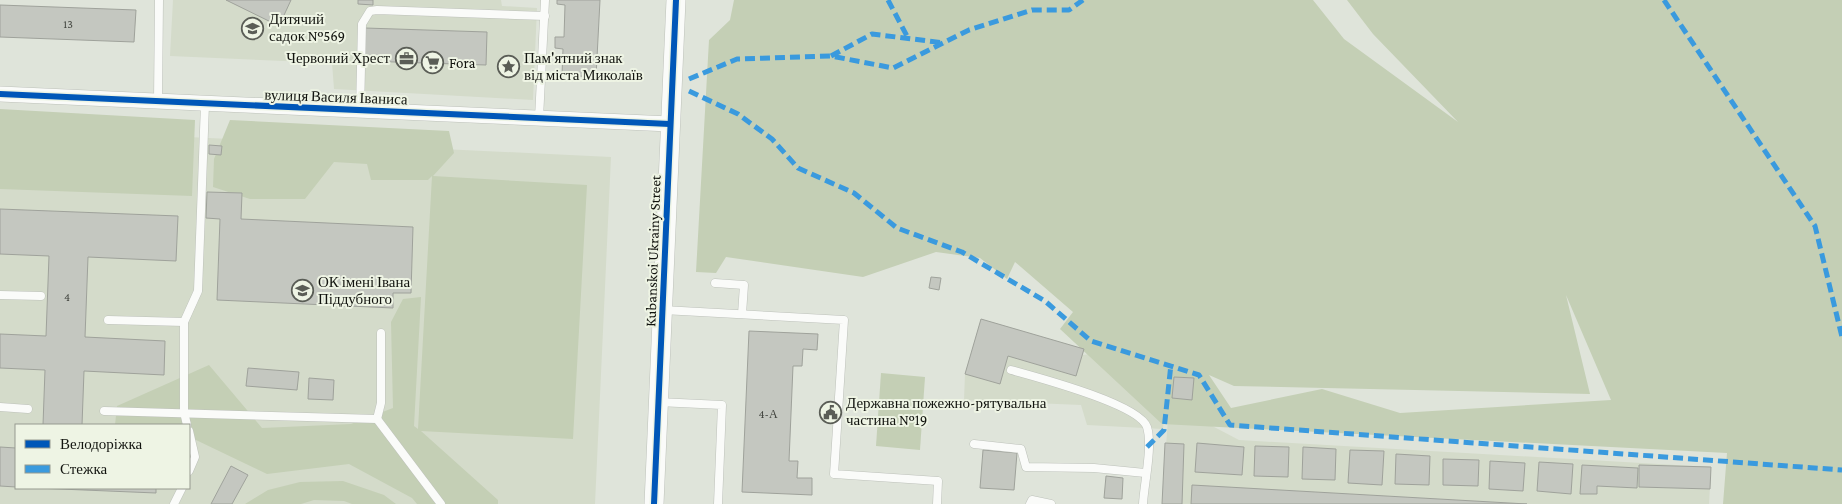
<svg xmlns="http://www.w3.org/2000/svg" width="1842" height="504" font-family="'Crimson Pro',serif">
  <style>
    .built { fill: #d4dbca; fill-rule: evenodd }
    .green { fill: #c4cfb5; fill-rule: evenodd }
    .building { fill: #c4c7c0; stroke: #9fa29b }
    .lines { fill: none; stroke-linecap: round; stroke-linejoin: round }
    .service-casing { stroke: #bdc1ba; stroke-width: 9 }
    .minor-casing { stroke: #bdc1ba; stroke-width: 16 }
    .tertiary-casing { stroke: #bdc1ba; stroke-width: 20 }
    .service { stroke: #fafbf9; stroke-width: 8 }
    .minor { stroke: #fafbf9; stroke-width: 15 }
    .tertiary { stroke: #fafbf9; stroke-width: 19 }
    .quiet { stroke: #3a9ade; stroke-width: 5; stroke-dasharray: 10 5; stroke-linecap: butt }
    .cycleway-casing { stroke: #eef4e4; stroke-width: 9 }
    .cycleway { stroke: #0057b8; stroke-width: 6 }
    .labels { text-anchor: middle; stroke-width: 4; stroke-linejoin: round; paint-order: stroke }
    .number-label { font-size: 12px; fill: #3e413b }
    .poi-label { font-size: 15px; fill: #12140f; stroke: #eef4e4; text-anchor: start }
    .street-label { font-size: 15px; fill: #12140f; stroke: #eef4e4 }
  </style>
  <rect width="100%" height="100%" fill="#dfe4da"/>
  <g class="built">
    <path d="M173 0H501L502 6 537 8 533 100 334 89 332 63 170 56Z"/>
    <path d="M0 128 611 157 595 504H0ZM16 425H189V488H16Z"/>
    <path d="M981 319 1084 349 1083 355 1102 352 1168 368 1163 429 1087 425 1081 405 964 400 965 374Z"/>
    <path d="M1171 375 1197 418 1239 440 1711 467 1709 504H1162Z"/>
  </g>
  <g class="green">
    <path d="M734 0H1313L1344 39 1458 122 1373 34 1347 0H1842V504H1723L1727 453 1162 424 1060 329 1073 312 1015 262 1007 279 980 258 936 252 863 277 726 257 716 273 696 272 709 40 730 20ZM1566 295 1611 400 1400 413 1322 389 1231 408 1209 375 1234 386 1590 394Z"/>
    <path d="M0 109 195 120 192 196 0 189Z"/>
    <path d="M230 120 449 131 454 153 433 176 587 185 573 439 421 431 498 500V504H417L412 498 349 464 267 474 196 440 189 441V425H115L117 406 209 365 262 428 351 424 393 408 391 322 403 299 421 297 414 426 418 429 432 176 428 180H371L367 164 334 162 305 199H250L213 187 214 159Z"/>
    <path d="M881 373 925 377 920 450 876 446Z"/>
    <path d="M343 481 384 495 396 504H352L344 501 314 500 301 504H245L268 490 300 482Z"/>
  </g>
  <g class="building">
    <path d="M226 0H291L279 26Z"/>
    <path d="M358 0H373V5L358 4Z"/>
    <path d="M557 0H600L596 77 562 75 563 49 555 48V37H564L565 5 557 4Z"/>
    <path d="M0 5 136 10 134 42 0 37Z"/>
    <path d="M365 28 487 32 486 65 364 61Z"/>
    <path d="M209 145 222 146 221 155 209 154Z"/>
    <path d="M207 192 242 193 241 219 413 227 411 293H393V308L217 300 220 219 206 218Z"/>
    <path d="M0 209 178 216 176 261 88 257 85 337 165 341 164 375 84 371 82 425H43L45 370 0 368V334L46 336 49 256 0 254Z"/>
    <path d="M931 277 941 278 939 290 929 288Z"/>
    <path d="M981 319 1084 349 1076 376 1008 356 1000 384 965 374Z"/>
    <path d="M749 331 818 334 817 350 803 349 802 366H793L789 461H798L797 478H812V495L742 492Z"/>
    <path d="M248 368 299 372 297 390 246 386Z"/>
    <path d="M1174 377 1194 378 1192 400 1172 398Z"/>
    <path d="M309 378 334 380 333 400 308 399Z"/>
    <path d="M1165 443 1184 444 1182 504H1162Z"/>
    <path d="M1197 443 1244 447 1242 475 1195 472Z"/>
    <path d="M1255 446 1289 447 1288 477 1254 476Z"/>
    <path d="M0 447 16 448V487L0 486Z"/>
    <path d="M1303 447 1336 449 1335 480 1302 479Z"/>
    <path d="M983 450 1017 453 1014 490 980 488Z"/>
    <path d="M1350 450 1384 451 1382 485 1348 483Z"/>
    <path d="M1396 454 1430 456 1429 485 1395 484Z"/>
    <path d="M1443 459 1479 460 1478 486 1443 485Z"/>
    <path d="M1490 461 1525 463 1523 491 1489 489Z"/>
    <path d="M1539 462 1573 464 1571 494 1537 491Z"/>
    <path d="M1582 465 1638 468 1637 488 1597 486V494H1580Z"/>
    <path d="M1639 465 1711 467 1710 489 1639 487Z"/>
    <path d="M231 466 248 475 232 504H211Z"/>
    <path d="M1106 476 1123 478 1122 499 1104 498Z"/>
    <path d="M1192 485 1527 504H1191Z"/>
    <path d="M36 488H156V493Z"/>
  </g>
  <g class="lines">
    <defs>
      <g id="service">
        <path d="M158 101 159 0"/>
        <path d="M360 110 362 24 370 11 377 10 545 16"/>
        <path d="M539 118 545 0"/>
        <path d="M715 283 744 285 742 314"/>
        <path d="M0 295 41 296"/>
        <path d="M663 310 844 320 834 474 938 481 937 504"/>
        <path d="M108 320 184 322"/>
        <path d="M1011 370C1036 377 1139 404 1147 427 1153 446 1144 484 1143 504"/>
        <path d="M658 402 722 405 718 504"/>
        <path d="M0 407 28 409"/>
        <path d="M104 411 377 419 441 504"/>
        <path d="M377 419 381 403V333"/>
        <path d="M187 425 184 412V322L198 291 205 104"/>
        <path d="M189 431 195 457 189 471"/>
        <path d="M974 444 1021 449 1026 467 1094 468 1145 473"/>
        <path d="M174 504 182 488"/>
        <path d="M1030 504 1032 500 1051 504"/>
      </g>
      <path id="minor" d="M0 94 670 124"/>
      <path id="tertiary" d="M654 504 676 0"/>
    </defs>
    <use href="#service" class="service-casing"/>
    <use href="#minor" class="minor-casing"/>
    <use href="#tertiary" class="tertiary-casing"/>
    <use href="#service" class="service"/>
    <use href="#minor" class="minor"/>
    <use href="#tertiary" class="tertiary"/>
    <g class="quiet">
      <path d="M888 0 908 38"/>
      <path d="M1664 0 1815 226 1842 337"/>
      <path d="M831 56 872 34 945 43"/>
      <path d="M689 79 737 59 831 56 893 68 969 30 1032 10H1069L1083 0"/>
      <path d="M689 91 738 114 772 139 798 168 854 193 897 228 962 252 1045 301 1091 341 1199 375 1230 425 1842 470"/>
      <path d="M1147 447 1164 430 1171 364"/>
    </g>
    <defs>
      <g id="cycleway">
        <path d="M0 94 670 124"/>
        <path d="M654 504 676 0"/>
      </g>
    </defs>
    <use href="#cycleway" class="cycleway-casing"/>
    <use href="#cycleway" class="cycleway"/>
  </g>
  <defs>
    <symbol id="school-ring" viewBox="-11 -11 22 22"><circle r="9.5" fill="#eef4e4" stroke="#5a5d56" stroke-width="1.5"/><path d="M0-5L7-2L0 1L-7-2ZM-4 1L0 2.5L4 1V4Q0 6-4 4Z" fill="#5a5d56"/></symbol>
    <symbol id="office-ring" viewBox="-11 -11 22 22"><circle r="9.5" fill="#eef4e4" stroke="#5a5d56" stroke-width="1.5"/><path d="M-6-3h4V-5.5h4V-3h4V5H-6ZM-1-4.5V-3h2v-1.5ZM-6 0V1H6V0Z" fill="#5a5d56"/></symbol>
    <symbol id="supermarket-ring" viewBox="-11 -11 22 22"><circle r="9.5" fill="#eef4e4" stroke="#5a5d56" stroke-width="1.5"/><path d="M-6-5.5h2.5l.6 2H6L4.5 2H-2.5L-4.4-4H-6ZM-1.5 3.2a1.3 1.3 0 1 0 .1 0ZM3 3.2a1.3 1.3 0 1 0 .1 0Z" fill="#5a5d56"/></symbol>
    <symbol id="sight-ring" viewBox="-11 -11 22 22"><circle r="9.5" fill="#eef4e4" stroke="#5a5d56" stroke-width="1.5"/><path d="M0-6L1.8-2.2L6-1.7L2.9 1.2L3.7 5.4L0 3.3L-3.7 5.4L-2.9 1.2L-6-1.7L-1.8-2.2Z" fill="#5a5d56"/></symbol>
    <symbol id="university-ring" viewBox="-11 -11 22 22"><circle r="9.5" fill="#eef4e4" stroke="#5a5d56" stroke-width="1.5"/><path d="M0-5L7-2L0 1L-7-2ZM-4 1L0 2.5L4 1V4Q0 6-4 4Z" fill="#5a5d56"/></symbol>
    <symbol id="civic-ring" viewBox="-11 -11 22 22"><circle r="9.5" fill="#eef4e4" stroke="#5a5d56" stroke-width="1.5"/><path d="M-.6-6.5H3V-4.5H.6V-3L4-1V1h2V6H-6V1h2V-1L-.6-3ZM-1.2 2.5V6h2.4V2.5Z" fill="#5a5d56"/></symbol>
  </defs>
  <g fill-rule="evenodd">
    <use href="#school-ring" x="240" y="16" width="25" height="25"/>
    <use href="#office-ring" x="394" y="46" width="25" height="25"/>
    <use href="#supermarket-ring" x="420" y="50" width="25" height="25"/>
    <use href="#sight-ring" x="496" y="54" width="25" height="25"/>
    <use href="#university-ring" x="290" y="278" width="25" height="25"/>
    <use href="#civic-ring" x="818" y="400" width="25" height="25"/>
  </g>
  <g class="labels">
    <g class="number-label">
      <text x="68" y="28">13</text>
      <text x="67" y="301">4</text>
      <text x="768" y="418">4-А</text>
    </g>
    <g class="poi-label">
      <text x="269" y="24">Дитячий<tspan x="269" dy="17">садок №569</tspan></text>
      <text x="390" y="63" text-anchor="end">Червоний Хрест</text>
      <text x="524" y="63">Пам'ятний знак<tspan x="524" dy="17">від міста Миколаїв</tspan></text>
      <text x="449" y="68">Fora</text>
      <text x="318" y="287">ОК імені Івана<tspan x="318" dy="17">Піддубного</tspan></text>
      <text x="846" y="408">Державна пожежно-рятувальна<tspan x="846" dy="17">частина №19</tspan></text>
    </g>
    <g class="street-label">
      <text transform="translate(336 97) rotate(2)" y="5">вулиця Василя Іваниса</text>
      <text transform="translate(653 251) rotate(-88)" y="5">Kubanskoi Ukrainy Street</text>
    </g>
  </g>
  <rect x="15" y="424" width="175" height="65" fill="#eef4e4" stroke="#969a8f"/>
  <rect x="25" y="440" width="25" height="8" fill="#0057b8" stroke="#969a8f"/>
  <text x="60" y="449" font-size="15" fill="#12140f">Велодоріжка</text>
  <rect x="25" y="465" width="25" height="8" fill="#3a9ade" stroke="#969a8f"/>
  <text x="60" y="474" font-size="15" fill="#12140f">Стежка</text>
</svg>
